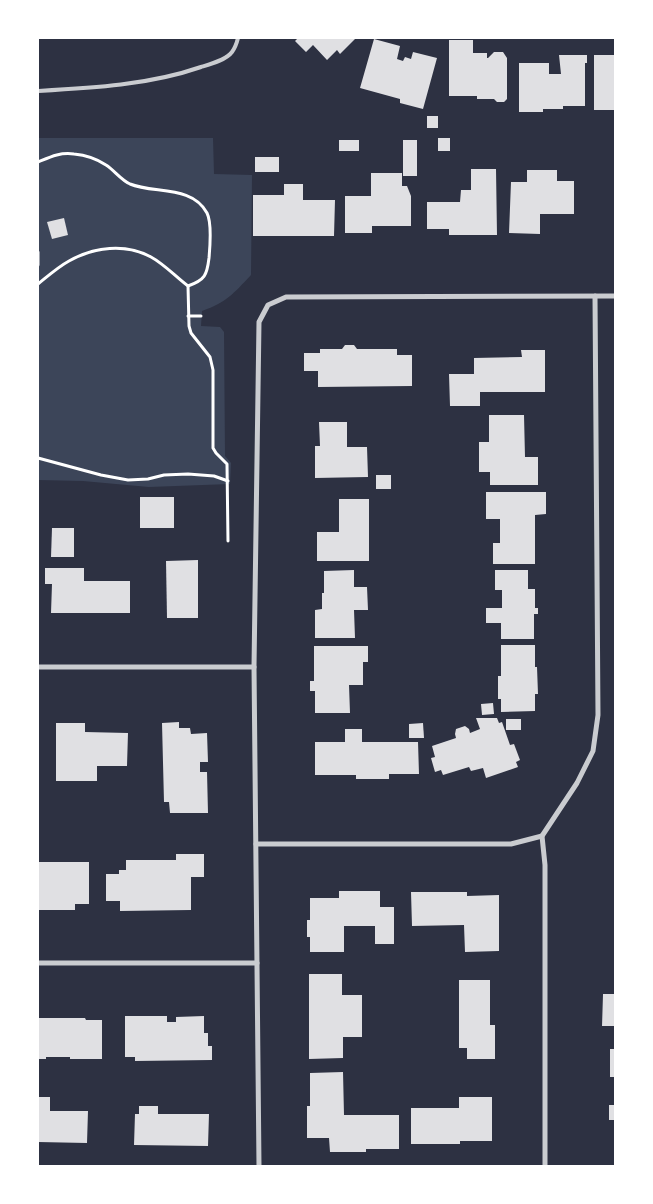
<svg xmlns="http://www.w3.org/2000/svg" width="653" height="1204" font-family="Cabin,sans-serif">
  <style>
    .green { fill: #3c4559 }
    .building { fill: #e0e0e3 }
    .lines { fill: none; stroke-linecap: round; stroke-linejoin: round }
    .path { stroke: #fff; stroke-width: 3 }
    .service { stroke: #caccd0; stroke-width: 4 }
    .minor { stroke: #caccd0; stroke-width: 5 }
  </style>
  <rect width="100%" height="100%" fill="#2d3142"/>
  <path class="green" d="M38 138H213L214 174 252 175 251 275C233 294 227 302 202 311L201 326 220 327 224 332 225 456 231 463 230 484 149 487 83 481 38 480Z"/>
  <g class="building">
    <path d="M298 38H356L340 54 337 50 327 60 313 45 306 52 295 41Z"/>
    <path d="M374 39 400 46 397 59 403 61 405 57 411 59 413 52 437 58 423 109 400 103V99L360 88Z"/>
    <path d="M449 40H473V53H487V58H488L494 52H503L507 58V99L504 102H497L494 99H477V96H449Z"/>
    <path d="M559 55H587V63H585V106H563V109H543V112H519V63H549V74H561Z"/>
    <rect x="594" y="55" width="22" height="55"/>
    <rect x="427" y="116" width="11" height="12"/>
    <rect x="438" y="138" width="12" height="13"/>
    <rect x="339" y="140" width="20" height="11"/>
    <rect x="403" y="140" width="14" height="36"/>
    <rect x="255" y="157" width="24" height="15"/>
    <path d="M471 169H496L497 235H449V229H427V202H460L461 190H471Z"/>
    <path d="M527 170H557V181H574V214H540V234L509 233 511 182H527Z"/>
    <path d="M371 173H402V186H407L411 196V226H372V233H345V196H371Z"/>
    <path d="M284 184H303V200H335L334 236H253V195H284Z"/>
    <path d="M64 218 68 235 52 239 47 222Z"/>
    <path d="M345 345H354L357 349H397V355H412V386L318 387V371H304V353H320V349H342Z"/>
    <path d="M521 350H545V392H480V406H450L449 374H474V358L522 357Z"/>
    <path d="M489 415H524L525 457H538V485H490V472H479V442H489Z"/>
    <path d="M319 422H347V447H367L368 477 315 478V446H320Z"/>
    <rect x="376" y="475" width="15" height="14"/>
    <path d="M486 492H546V514L535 515V564H493V543H500V519H486Z"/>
    <rect x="140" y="497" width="34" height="31"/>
    <path d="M339 499H369V561H317V532H339Z"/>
    <path d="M52 528H74V557H51Z"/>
    <path d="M198 560V618H167L166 561Z"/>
    <path d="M45 568H84V581H130V613H51L52 584H45Z"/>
    <path d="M354 570V587H367L368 610H354L355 638H315V610L322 609V593H324V571Z"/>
    <path d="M495 570H528V589H535V608H538V614H534V639H501V623H486V608H502V590H495Z"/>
    <path d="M501 645H535V667H537L538 694H535V711L501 712V699H498V676H501Z"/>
    <path d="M314 646H368V662H363V685H349L350 713H315V691H310V681H314Z"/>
    <path d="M493 703 494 714 482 715 481 704Z"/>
    <path d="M476 718H497L499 723 502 722 510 745 514 744 520 760 516 762 518 767 486 778 483 768 471 771 469 767 443 775 441 770 435 772 431 758 435 757 432 746 456 738 455 734 456 729 465 726 469 729 470 733 480 729Z"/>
    <rect x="506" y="719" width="15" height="11"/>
    <path d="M179 722V728H190L191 734 207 733 208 762H200V772H207L208 813H170L169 802H164L162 723Z"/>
    <path d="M56 723H85V732L128 733 127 766H97V781H56Z"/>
    <path d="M423 723 424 738H409V724Z"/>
    <path d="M345 729H362V742H418L419 774H389V779H356V775H315V742H345Z"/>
    <path d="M176 854H204V877H191V910L120 911V901H106V874H119V870H126V860H176Z"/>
    <path d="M38 862H89V904H75V910H38Z"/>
    <path d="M339 891H380V907H394V944H375V926H344V952H310V937H307V920H310V898H339Z"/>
    <path d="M411 892H467V896L499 895V951L465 952 464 925 412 926Z"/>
    <path d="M309 974H342V995H362V1037H343V1058L309 1059Z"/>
    <path d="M459 980H490V1025H495V1059H467V1048H459Z"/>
    <path d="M603 994H616V1026H602Z"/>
    <path d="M125 1016H167V1022H176V1017L204 1016V1033H208V1046H212V1060L135 1061V1057H125Z"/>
    <path d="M38 1018H85L86 1020H102V1059H70V1057H46V1059H38Z"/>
    <rect x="610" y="1049" width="6" height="28"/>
    <path d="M343 1072 344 1115H399V1149H366V1152H330L329 1138H307V1106H310V1073Z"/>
    <path d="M38 1097H50V1111H88L87 1143 38 1142Z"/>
    <path d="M459 1097H492V1141H460V1144H411V1108H459Z"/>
    <rect x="609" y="1105" width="7" height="15"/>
    <path d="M139 1106H158V1114H209L208 1146 134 1145 135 1114H139Z"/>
  </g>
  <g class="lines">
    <g class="path">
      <path d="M38 162C50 157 60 152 74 154 85 155 97 159 106 165 114 170 121 180 130 184 154 194 192 185 207 213 212 223 210 247 209 258 207 275 205 280 188 286"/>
      <path d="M38 252V265"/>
      <path d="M38 284C48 276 58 267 69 261 94 247 125 243 151 257 164 264 176 277 188 286L189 326 191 333 210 357 213 370V448L216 453 227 464 228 541"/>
      <path d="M188 316H201"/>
      <path d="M38 458 101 475 128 480 148 479 164 475 188 474 214 476 228 481"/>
    </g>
    <path class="service" d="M38 91C93 88 149 85 201 67 211 64 226 60 232 52 235 48 237 42 238 38"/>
    <g class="minor">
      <path d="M38 667H254"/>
      <path d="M256 844H511L542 836"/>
      <path d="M38 963H257"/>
      <path d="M259 1166 254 667 259 322 268 305 286 297 616 296"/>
      <path d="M545 1166V865L542 836 577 783 593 751 598 715 595 296"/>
    </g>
  </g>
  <rect width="653" height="1204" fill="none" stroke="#ffffff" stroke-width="78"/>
</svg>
